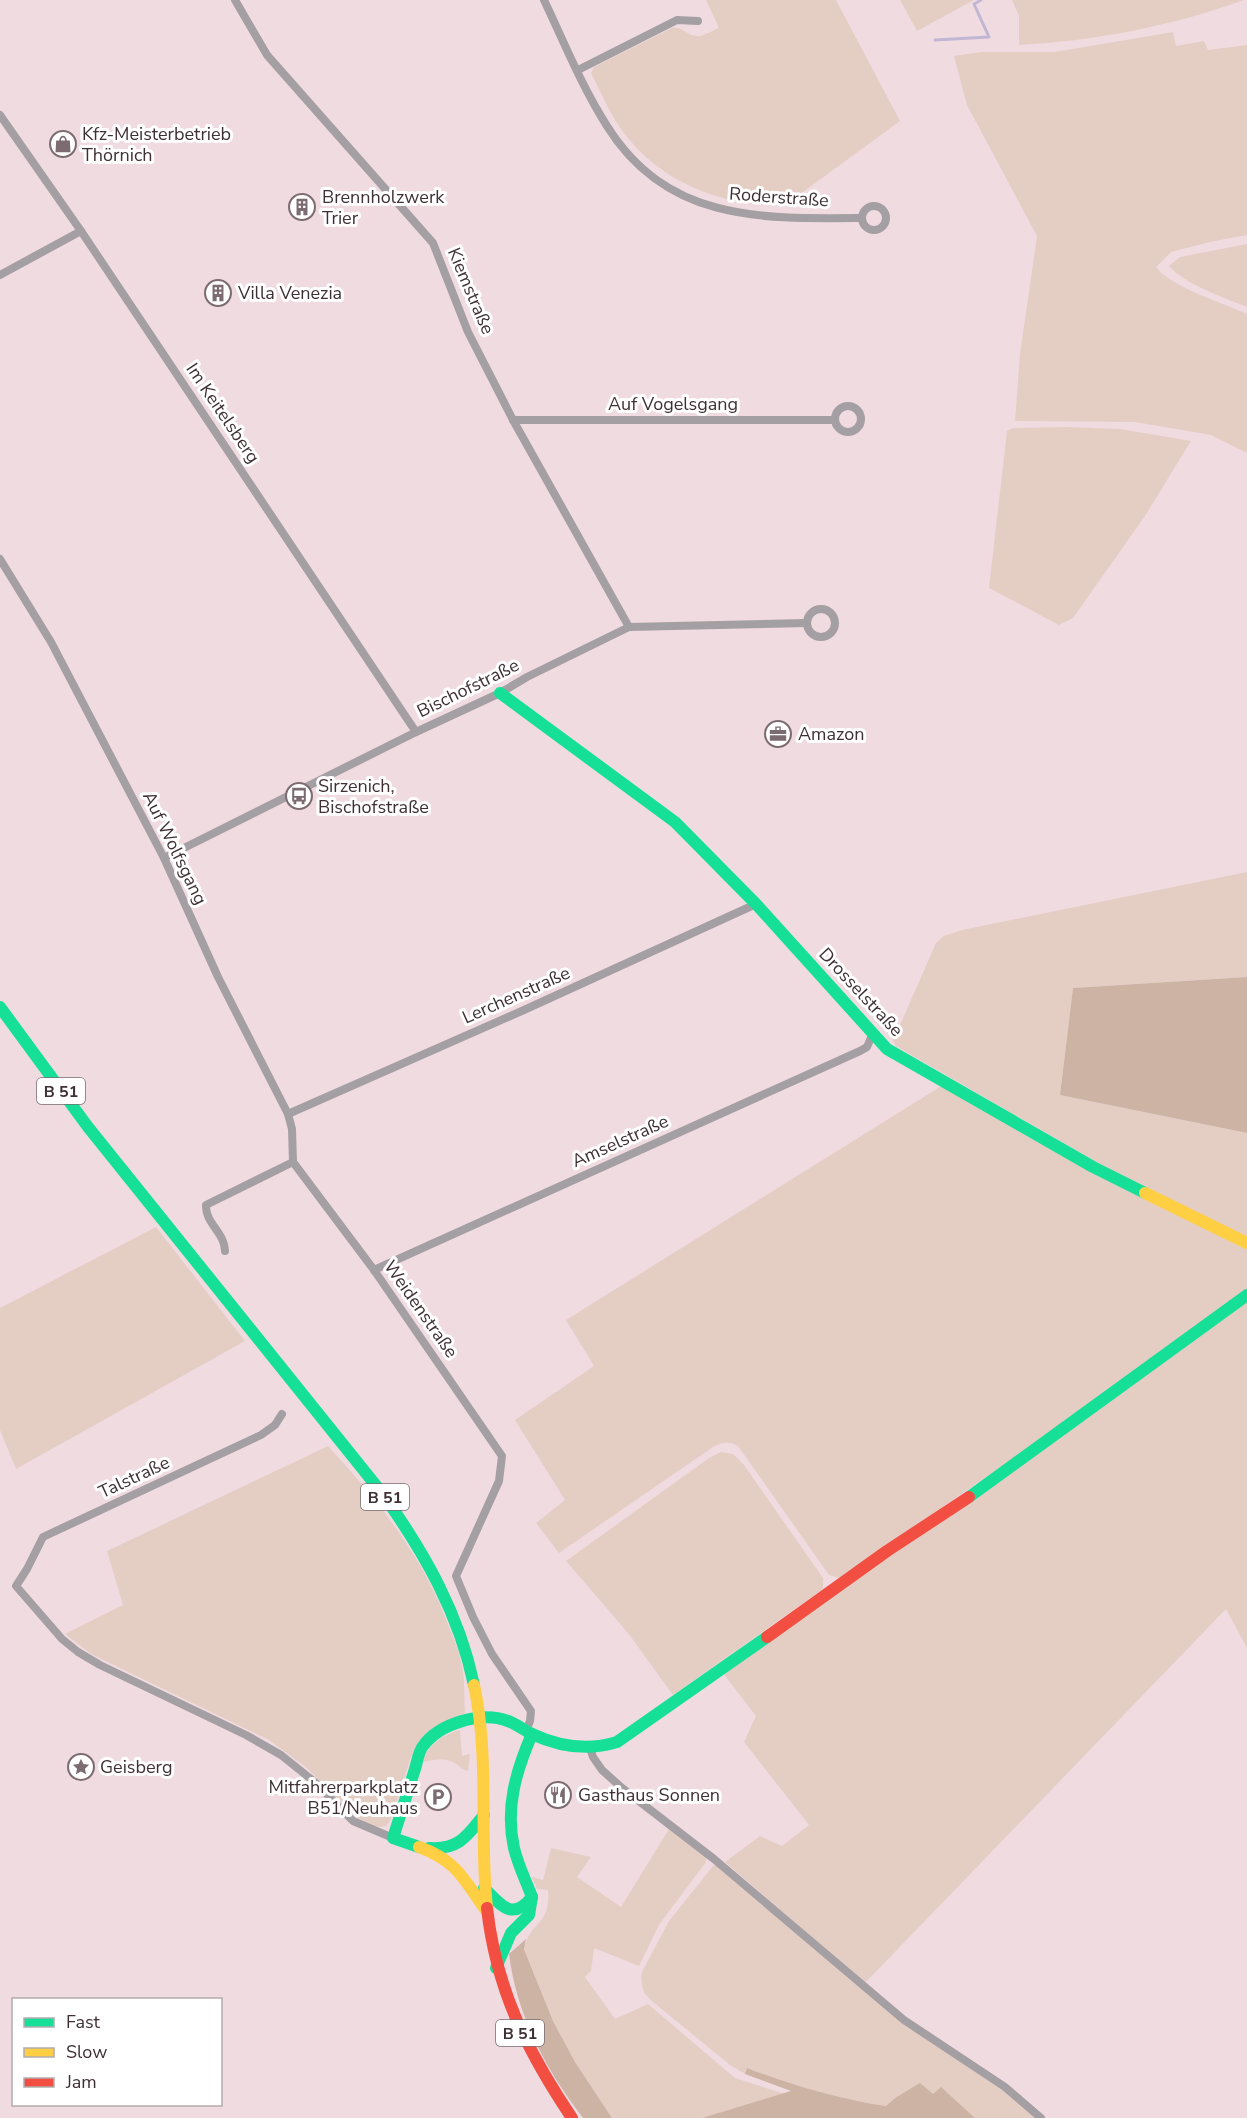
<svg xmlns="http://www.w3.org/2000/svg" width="1247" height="2118" font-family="'Nunito Sans',sans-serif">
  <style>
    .green { fill: #e4cec4 }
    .forest { fill: #cdb3a4 }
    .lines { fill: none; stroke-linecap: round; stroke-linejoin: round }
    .stream { stroke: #c1b7d4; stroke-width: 3 }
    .street { stroke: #a49fa2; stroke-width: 8 }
    .fast { stroke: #16e098; stroke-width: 12 }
    .slow { stroke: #ffcf43; stroke-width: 12 }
    .jam { stroke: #f24e42; stroke-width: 12 }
    .labels { text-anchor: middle; stroke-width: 6; stroke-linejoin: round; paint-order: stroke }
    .shield { fill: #fff; stroke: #786e71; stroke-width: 1.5 }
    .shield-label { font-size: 16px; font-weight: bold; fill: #3e3034 }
    .poi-label { font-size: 18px; fill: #3e3034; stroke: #fff; text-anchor: start }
    .street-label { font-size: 18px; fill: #3e3034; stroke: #fff }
  </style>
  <rect width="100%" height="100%" fill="#f0dbe1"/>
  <g class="green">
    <path d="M706 0H836L900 121 784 206C720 206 656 181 619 126 608 110 600 90 591 73L594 67 672 28C683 26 689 38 700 36 706 35 713 30 719 28Z"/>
    <path d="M900 0H974L917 31Z"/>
    <path d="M1012 0H1244C1172 26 1095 41 1019 45V16Z"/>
    <path d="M1173 32 1176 46 1204 41 1208 50 1247 45V235L1210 242 1171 252 1156 267C1169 286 1225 304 1247 314V453L1211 435 1135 422 1015 421 1020 354 1037 236 967 105 954 56 982 52H1055Z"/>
    <path d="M1247 244V307C1223 297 1186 285 1169 266L1180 257Z"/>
    <path d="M1067 427 1120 429 1191 441 1145 516 1073 618 1059 625 989 588 1007 431 1013 428Z"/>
    <path d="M1247 872V977L1073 988 1060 1095 1247 1133V1238L1117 1174 896 1046 893 1041 936 943 944 936 962 930Z"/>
    <path d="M943 1085 1247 1248V1289L1024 1451 839 1578 829 1575 738 1446C729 1441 722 1442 713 1447L559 1553 536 1523 565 1500 515 1420 594 1366 566 1320Z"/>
    <path d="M156 1227 245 1341 16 1469 0 1430V1308Z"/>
    <path d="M1247 1300V1648L1226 1609 865 1983 725 1862 760 1836 782 1846 809 1825 744 1742 756 1716 723 1673Z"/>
    <path d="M328 1446C377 1499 422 1555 448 1624 454 1639 461 1656 463 1672 465 1685 464 1700 465 1713L438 1725 419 1741 411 1757 391 1819 386 1826 379 1827 370 1825 354 1815 307 1768 269 1740 91 1654 65 1634 123 1605 107 1551Z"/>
    <path d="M721 1452 733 1454 744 1465 823 1578V1589L673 1695 628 1633 566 1561 709 1458Z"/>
    <path d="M460 1730 462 1756 470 1754 468 1771C461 1770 458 1763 450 1761 442 1758 432 1760 423 1762V1757C433 1742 443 1735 460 1730Z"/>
    <path d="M669 1829 706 1857V1862L659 1925 639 1966 594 1948 591 1971 585 1977 615 2019 648 2004 735 2078 785 2094 703 2118H612L575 2062 553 2021 524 1948C530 1922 551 1925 548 1890L537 1889 532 1877 543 1880 551 1848 591 1857 577 1877 621 1907Z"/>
    <path d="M716 1864 842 1970 1015 2099 1038 2118H975L941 2088 934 2094 895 2098 886 2106C838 2099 793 2085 747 2068L745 2074 730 2065 653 2002 645 1994 642 1986 641 1975 644 1968 669 1921 713 1866Z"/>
  </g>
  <g class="forest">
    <path d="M1247 977V1133L1060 1095 1073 988Z"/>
    <path d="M526 1939 524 1949 553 2021 575 2062 612 2118H583C545 2068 517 2016 509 1954Z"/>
    <path d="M747 2068C792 2085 838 2099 886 2106L895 2098 920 2083 933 2094 941 2087 975 2118H702L791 2091 745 2074Z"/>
  </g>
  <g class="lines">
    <path class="stream" d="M935 40 989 37 974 4 981 0"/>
    <g class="street">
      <path d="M235 0 267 55 433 243 468 332 513 420 629 627"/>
      <path d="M544 0C564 42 582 87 607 126 667 222 762 219 862 218"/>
      <path d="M578 70 677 20 698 21"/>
      <path d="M0 115 81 231 416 732"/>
      <circle cx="874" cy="218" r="12"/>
      <path d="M0 275 81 231"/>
      <circle cx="848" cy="419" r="13"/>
      <path d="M513 420H834"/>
      <path d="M0 559 51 642 164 858 218 977 288 1114 292 1129 293 1162"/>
      <circle cx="821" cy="623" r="14"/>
      <path d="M164 858 416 732 500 693 527 677 629 627 807 623"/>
      <path d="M288 1114 524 1010 756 904"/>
      <path d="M225 1251C225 1233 205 1223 206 1205L293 1162 374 1270 502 1456 499 1481 456 1576 473 1617 492 1654 531 1711 530 1721 526 1731"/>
      <path d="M374 1270 860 1051 867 1047 873 1033"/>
      <path d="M282 1414 275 1425 261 1435 43 1537 27 1569 16 1586 62 1639 78 1652 100 1665 246 1735 281 1755 316 1783 353 1821 393 1838"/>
      <path d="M590 1748 593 1757 602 1770 622 1788 714 1859 904 2020 1005 2087 1041 2118"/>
    </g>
    <g class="fast">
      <path d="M500 693 675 822 756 904 887 1049 1093 1167 1145 1193"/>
      <path d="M0 1007 88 1127 382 1493C424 1552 459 1613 474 1685"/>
      <path d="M969 1497 1247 1295"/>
      <path d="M532 1734C516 1771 505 1808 514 1848 518 1865 526 1881 532 1897"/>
      <path d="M419 1847 393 1838C400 1816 407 1794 414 1772 417 1764 418 1752 423 1746 440 1723 481 1711 508 1721 516 1724 524 1730 532 1734 560 1747 588 1751 617 1742L767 1637"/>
      <path d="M429 1848C459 1850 467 1836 484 1815"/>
      <path d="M484 1888C501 1905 512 1922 532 1897"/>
      <path d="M496 1968 511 1933 529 1915 532 1897"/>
    </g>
    <g class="slow">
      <path d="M1145 1193 1247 1243"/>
      <path d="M474 1685C490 1759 479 1833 487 1908"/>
      <path d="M419 1847C457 1861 463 1878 485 1909"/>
    </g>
    <g class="jam">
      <path d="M767 1637 887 1551 969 1497"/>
      <path d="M487 1908C496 1989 527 2051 572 2118"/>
    </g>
  </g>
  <defs>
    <symbol id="shop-ring" viewBox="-11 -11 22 22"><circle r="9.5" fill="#fff" stroke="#7c6c71" stroke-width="1.5"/><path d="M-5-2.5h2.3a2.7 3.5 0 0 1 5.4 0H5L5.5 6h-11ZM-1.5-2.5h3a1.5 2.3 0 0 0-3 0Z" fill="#7c6c71"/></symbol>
    <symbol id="building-ring" viewBox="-11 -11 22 22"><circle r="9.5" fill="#fff" stroke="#7c6c71" stroke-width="1.5"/><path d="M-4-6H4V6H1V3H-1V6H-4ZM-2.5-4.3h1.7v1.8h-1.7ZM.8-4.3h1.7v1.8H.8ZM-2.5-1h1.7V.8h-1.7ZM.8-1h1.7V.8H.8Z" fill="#7c6c71"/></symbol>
    <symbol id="office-ring" viewBox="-11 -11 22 22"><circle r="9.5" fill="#fff" stroke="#7c6c71" stroke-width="1.5"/><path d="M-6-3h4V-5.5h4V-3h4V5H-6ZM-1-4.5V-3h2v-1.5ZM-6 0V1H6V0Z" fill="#7c6c71"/></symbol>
    <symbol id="bus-ring" viewBox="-11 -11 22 22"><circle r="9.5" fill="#fff" stroke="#7c6c71" stroke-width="1.5"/><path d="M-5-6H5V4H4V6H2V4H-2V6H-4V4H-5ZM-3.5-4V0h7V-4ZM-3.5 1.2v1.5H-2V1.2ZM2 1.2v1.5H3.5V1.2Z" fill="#7c6c71"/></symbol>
    <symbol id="sight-ring" viewBox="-11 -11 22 22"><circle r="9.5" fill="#fff" stroke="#7c6c71" stroke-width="1.5"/><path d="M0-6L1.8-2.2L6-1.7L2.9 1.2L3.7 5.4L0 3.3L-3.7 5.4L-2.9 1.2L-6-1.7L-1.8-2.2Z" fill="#7c6c71"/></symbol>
    <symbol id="restaurant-ring" viewBox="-11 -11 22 22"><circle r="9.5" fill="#fff" stroke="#7c6c71" stroke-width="1.5"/><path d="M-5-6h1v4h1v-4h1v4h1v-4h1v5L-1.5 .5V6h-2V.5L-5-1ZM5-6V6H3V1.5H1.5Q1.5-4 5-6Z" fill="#7c6c71"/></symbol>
    <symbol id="parking-ring" viewBox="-11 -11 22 22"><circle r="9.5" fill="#fff" stroke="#7c6c71" stroke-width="1.5"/><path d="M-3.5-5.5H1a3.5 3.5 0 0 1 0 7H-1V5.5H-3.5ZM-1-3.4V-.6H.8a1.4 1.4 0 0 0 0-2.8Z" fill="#7c6c71"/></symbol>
  </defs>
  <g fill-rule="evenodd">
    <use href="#shop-ring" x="48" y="129" width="30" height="30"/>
    <use href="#building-ring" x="287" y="192" width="30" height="30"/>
    <use href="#building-ring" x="203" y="278" width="30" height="30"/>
    <use href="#office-ring" x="763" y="719" width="30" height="30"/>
    <use href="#bus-ring" x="284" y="781" width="30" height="30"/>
    <use href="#sight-ring" x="66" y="1752" width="30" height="30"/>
    <use href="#restaurant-ring" x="543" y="1780" width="30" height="30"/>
    <use href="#parking-ring" x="423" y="1782" width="30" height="30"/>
  </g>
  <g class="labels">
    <g class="shield">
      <rect x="37" y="1078" width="48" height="26" rx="4.5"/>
      <rect x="361" y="1484" width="48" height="26" rx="4.5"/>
      <rect x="496" y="2020" width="48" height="26" rx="4.5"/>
    </g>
    <g class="shield-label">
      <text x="61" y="1097">B 51</text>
      <text x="385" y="1503">B 51</text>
      <text x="520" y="2039">B 51</text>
    </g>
    <g class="poi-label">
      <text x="82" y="140">Kfz-Meisterbetrieb<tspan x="82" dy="21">Thörnich</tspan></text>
      <text x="322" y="203">Brennholzwerk<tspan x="322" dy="21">Trier</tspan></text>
      <text x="238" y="299">Villa Venezia</text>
      <text x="798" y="740">Amazon</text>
      <text x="318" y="792">Sirzenich,<tspan x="318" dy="21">Bischofstraße</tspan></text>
      <text x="100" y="1773">Geisberg</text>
      <text x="418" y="1793" text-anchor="end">Mitfahrerparkplatz<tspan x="418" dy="21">B51/Neuhaus</tspan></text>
      <text x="578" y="1801">Gasthaus Sonnen</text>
    </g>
    <g class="street-label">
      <text transform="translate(779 197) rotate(4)" y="6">Roderstraße</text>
      <text transform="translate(471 291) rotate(67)" y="6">Kiemstraße</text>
      <text x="673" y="410">Auf Vogelsgang</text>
      <text transform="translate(223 413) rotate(56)" y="6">Im Keitelsberg</text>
      <text transform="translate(468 688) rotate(-26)" y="6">Bischofstraße</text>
      <text transform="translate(175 848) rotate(64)" y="6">Auf Wolfsgang</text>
      <text transform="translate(861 992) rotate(47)" y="6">Drosselstraße</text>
      <text transform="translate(516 995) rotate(-24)" y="6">Lerchenstraße</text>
      <text transform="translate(620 1141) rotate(-24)" y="6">Amselstraße</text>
      <text transform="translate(421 1309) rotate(55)" y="6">Weidenstraße</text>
      <text transform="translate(134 1477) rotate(-25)" y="6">Talstraße</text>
    </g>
  </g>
  <rect x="12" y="1998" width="210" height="108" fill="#ffffff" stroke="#b2acae" stroke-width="1.5"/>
  <rect x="24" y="2018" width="30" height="9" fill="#16e098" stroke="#b2acae" stroke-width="1.5"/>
  <text x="66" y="2028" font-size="18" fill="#3e3034">Fast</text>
  <rect x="24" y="2048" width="30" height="9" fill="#ffcf43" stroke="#b2acae" stroke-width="1.5"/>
  <text x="66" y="2058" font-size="18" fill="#3e3034">Slow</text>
  <rect x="24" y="2078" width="30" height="9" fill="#f24e42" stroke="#b2acae" stroke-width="1.5"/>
  <text x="66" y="2088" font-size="18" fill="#3e3034">Jam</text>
</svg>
